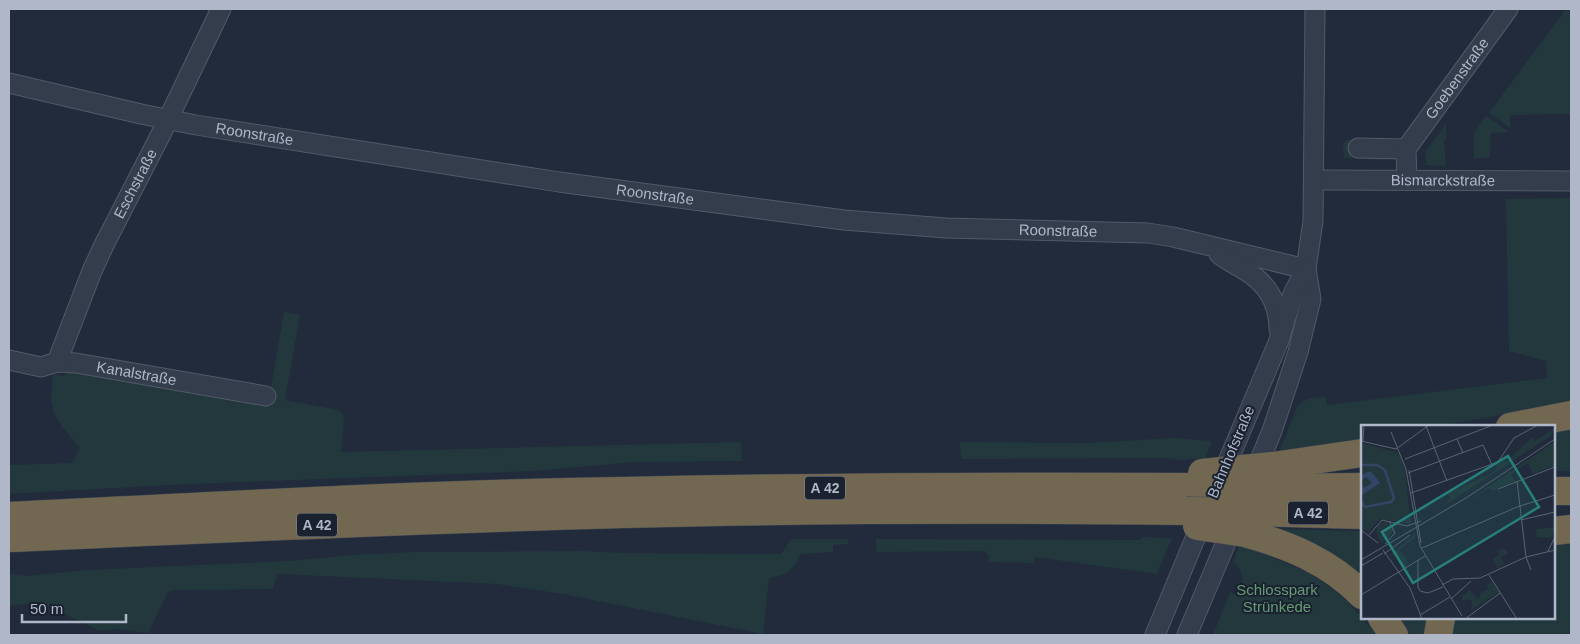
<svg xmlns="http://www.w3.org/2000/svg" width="1580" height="644" font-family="Arial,sans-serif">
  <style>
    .green { fill: #23383c }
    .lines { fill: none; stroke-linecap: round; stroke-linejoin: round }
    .minor-casing { stroke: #525a69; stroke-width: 21 }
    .highway-casing { stroke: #3f4756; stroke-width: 29 }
    .minor { stroke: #343d4c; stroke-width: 19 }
    .highway { stroke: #726751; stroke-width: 28 }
    .highway-bridge-casing { stroke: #3f4756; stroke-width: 29; stroke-linecap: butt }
    .highway-bridge { stroke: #726751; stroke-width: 28 }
    .labels { text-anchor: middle; stroke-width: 4; stroke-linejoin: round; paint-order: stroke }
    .shield { fill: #1a2230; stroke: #828a9a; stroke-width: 1 }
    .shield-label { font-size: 14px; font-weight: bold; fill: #afb7c8 }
    .street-label { font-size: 15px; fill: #afb7c8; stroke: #1a2230 }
    .park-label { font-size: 15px; fill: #659a74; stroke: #1a2230 }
    .inset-river { fill: none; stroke: #334564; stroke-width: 2.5 }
    .inset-road { fill: none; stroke: #5a6373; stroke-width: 1 }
    .view { fill: #27807c; fill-opacity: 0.15; stroke: #27807c; stroke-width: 2.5 }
    .inset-edge { fill: none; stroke: #afb7c8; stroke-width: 2.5 }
  </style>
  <rect width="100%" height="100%" fill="#212b3b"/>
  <g class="green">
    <path d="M1566 9H1571V114L1510 115V128L1489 113Z"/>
    <path d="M1486 116 1509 132 1491 133 1490 158H1474V133Z"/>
    <path d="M1446 124V140L1444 141 1446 166 1426 165V151Z"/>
    <path d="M1347 140H1353L1395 157 1380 160 1344 158 1343 144Z"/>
    <path d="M1571 198V403L1437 426 1362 427V439L1279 452 1297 407C1303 398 1315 398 1325 396L1327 405 1547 378 1546 361 1509 351 1506 199Z"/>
    <path d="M284 312 300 315 285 400 339 410 343 415 344 420 341 452 741 442 742 461 635 462 534 471 189 484 9 494V465L72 463 80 448C68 434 52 418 51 399 51 391 53 382 53 374L64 376 67 370 269 399Z"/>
    <path d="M1571 420V471H1554V427Z"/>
    <path d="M1174 438 1212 441 1205 458 1181 460 1166 458 961 459 960 442 1086 443Z"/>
    <path d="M1270 529 1362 531V586Z"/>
    <path d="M1142 537 1172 538 1157 574 1035 557 1034 563 988 562 989 556 985 551 877 552 876 539 1141 540Z"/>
    <path d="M791 539H848V544L833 545V552L800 554C793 573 787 573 769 579L763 634 563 594 497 584 277 574 273 589 174 590 168 592 148 633 119 629 100 631 39 602 9 606V574L26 576 86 570 289 561 352 555 414 552 582 551 625 553 781 554Z"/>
    <path d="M1554 542H1571V635H1450L1453 618H1554Z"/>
    <path d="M1239 546 1266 552 1271 557 1308 572 1343 597 1377 635H1213L1230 592 1237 595C1243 579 1246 574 1233 562Z"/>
    <path d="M1389 618H1436L1434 635H1402Z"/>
  </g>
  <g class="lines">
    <defs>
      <g id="minor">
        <path id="s1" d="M9 83 141 114 196 125 559 182 844 220 946 228 1148 233 1173 237 1306 269"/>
        <path d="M1358 148 1406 149"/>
        <path id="s2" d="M1314 180 1571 181"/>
        <path id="s3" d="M1407 180 1406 149 1508 9"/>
        <path d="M1219 254C1226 260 1235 264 1243 269 1266 282 1279 302 1279 329"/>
        <path id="s4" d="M9 360 41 367 57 362 76 363 266 396"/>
        <path id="s5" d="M57 362 92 271 104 245 161 134 221 9"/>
        <path d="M1253 477 1272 431 1298 352 1311 299 1306 269 1313 221 1315 9"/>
        <path d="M1220 480 1278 343 1293 294 1306 269"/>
        <path d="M1155 635 1204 517"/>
        <path d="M1187 635 1235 521"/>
      </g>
      <g id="highway">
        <path d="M1510 427 1571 415"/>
        <path d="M1273 466 1362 453"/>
        <path d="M1264 488 1362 487"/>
        <path d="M1554 491H1571"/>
        <path d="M1254 512 1362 515"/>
        <path d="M9 516C213 506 418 494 623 491 814 487 1005 486 1196 487"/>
        <path d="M1554 531 1571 529"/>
        <path d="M1245 533C1289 545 1330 562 1362 595"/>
        <path d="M9 538C214 529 419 519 624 514 811 509 999 509 1186 511"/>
        <path d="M1382 618 1394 635"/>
        <path d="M1438 635 1441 618"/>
      </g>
    </defs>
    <use href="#minor" class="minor-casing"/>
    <use href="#highway" class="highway-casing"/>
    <use href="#minor" class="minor"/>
    <use href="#highway" class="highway"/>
    <defs>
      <g id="highway-bridge">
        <path d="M1202 473 1273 466"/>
        <path d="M1218 487 1264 488"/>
        <path d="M1186 511 1254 512"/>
        <path d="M1197 526 1245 533"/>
      </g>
    </defs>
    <use href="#highway-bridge" class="highway-bridge-casing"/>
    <use href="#highway-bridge" class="highway-bridge"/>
  </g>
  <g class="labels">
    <g class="shield">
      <rect x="805" y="476.5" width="40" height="23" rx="4"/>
      <rect x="1288" y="501.5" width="40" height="23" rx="4"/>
      <rect x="297" y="513.5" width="40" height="23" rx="4"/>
    </g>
    <g class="shield-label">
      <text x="825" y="493">A 42</text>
      <text x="1308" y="518">A 42</text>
      <text x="317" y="530">A 42</text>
    </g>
    <g class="street-label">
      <text dy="5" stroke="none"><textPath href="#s3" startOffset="118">Goebenstraße</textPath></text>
      <text dy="5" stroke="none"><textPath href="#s1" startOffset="251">Roonstraße</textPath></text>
      <text dy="5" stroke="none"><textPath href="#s2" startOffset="129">Bismarckstraße</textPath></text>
      <text dy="5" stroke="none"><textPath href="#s5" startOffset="195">Eschstraße</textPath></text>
      <text dy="5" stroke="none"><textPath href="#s1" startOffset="656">Roonstraße</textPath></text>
      <text dy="5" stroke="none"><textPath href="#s1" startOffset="1061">Roonstraße</textPath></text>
      <text dy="5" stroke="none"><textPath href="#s4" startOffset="130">Kanalstraße</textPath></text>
      <text transform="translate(1231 452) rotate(-67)" y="5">Bahnhofstraße</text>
    </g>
    <g class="park-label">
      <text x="1277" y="595">Schlosspark<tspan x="1277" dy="17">Strünkede</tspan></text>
    </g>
  </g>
  <g transform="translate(1361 425)">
    <rect width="194" height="194" fill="#212b3b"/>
    <path d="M194 3 190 11 84 80 89 73 87 68 128 50 136 43V39L146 36 171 12 174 16ZM194 16V41L172 49 167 38 150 49 154 56 137 63 140 71 136 64 131 66 129 63 97 83ZM0 18 38 28 44 45 50 99 19 94 8 106 0 104ZM25 96 33 104 28 113 20 118 15 107 17 100ZM194 102 191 113 176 112 175 104ZM54 108V113L37 126 41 127 48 139 42 143 35 129 30 131 31 134 29 130ZM145 124 147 129 140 132 143 139 136 143 132 134 138 130 136 125ZM131 157 138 167 110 185 111 175H101V171L109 165 117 174 120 168 127 164 125 160Z" fill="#23383c"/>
    <path d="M10 46 19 58 1 70 0 58 3 63 11 58 5 52 0 55V50Z" fill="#334564"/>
    <path class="inset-river" d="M0 40H16L24 45 33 73 30 77 4 82 0 77"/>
    <path class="inset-road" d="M65 1 86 56M30 7 45 44 59 121 101 191M96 14 102 28M0 16 35 24 68 0M2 16 3 0M44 34 132 0M48 45 60 118M47 48 122 20 131 40M137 64 194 42M50 68 137 37 153 13 177 0M160 95 194 87M0 105 17 118M8 110 21 95 46 101 60 96M24 119 34 108 28 96M61 123 156 82 194 70M22 125 49 163 61 194M187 126 194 112M23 129 49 110M0 135 105 73 194 14M0 141 22 128M170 145 165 132 194 125M128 150 156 194M81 160 92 154 119 153 165 132 156 56M57 162 59 166 67 168 82 162M57 162V135M0 170 64 131M90 174 110 156M59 190 89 172M104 194 139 168"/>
    <path class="view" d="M147 31 178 82 52 158 21 107Z"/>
    <rect width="194" height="194" class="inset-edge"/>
  </g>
  <rect width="1580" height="644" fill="none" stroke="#afb7c8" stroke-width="20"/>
  <path d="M22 614v8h104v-8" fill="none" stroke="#afb7c8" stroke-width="2.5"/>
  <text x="30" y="614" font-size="15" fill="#afb7c8" stroke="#1a2230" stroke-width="4" paint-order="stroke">50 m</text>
</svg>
